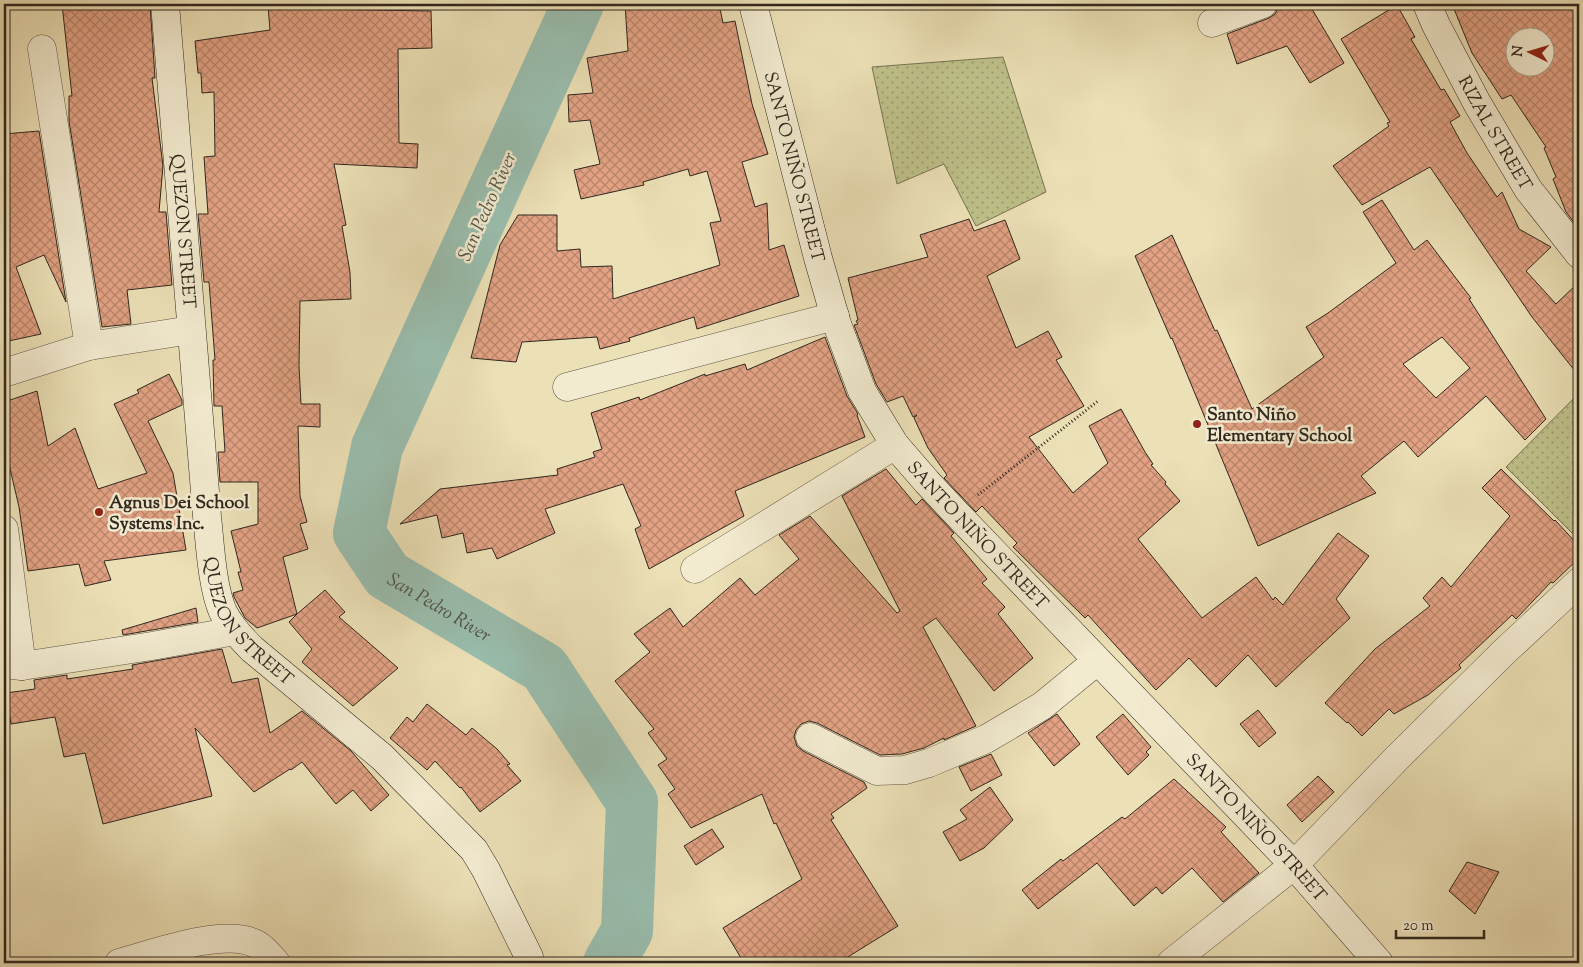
<svg xmlns="http://www.w3.org/2000/svg" width="1583" height="967" font-family="'Sorts Mill Goudy',serif">
  <style>
    .grass { fill: url(#grass-dots); stroke: #777454 }
    .lines { fill: none; stroke-linecap: round; stroke-linejoin: round }
    .river { stroke: #99bdad; stroke-width: 52 }
    .building { fill: url(#building-cross-hatch); stroke: #30271e; fill-rule: evenodd }
    .street-casing { stroke: #5f5544; stroke-width: 29 }
    .secondary-casing { stroke: #30271e; stroke-width: 29 }
    .path { stroke: #30271e; stroke-width: 3; stroke-dasharray: 1 2.5; stroke-linecap: butt }
    .street { stroke: #f3ebd0; stroke-width: 28 }
    .secondary { stroke: #f3ebd0; stroke-width: 28 }
    .poi-dot { fill: #8f2418; stroke: #f3ebd0; stroke-width: 2 }
    .labels { text-anchor: middle; stroke-width: 5; stroke-linejoin: round; paint-order: stroke }
    .street-label { font-size: 18px; fill: #30271e; stroke: #f3ebd0 }
    .poi-label { font-size: 18px; font-weight: bold; fill: #30271e; stroke: #f3ebd0; text-anchor: start }
    .water-label { font-size: 19px; font-style: italic; fill: #505449; stroke: #f3ebd0 }
  </style>
  <defs>
    <pattern id="grass-dots" width="8" height="8" patternUnits="userSpaceOnUse" patternTransform="scale(1.25)"><rect width="8" height="8" fill="#bec089"/><path d="M2 2h.1M6 6h.1" fill="none" stroke="#9b9c6f" stroke-width="1.8" stroke-linecap="round"/></pattern>
    <pattern id="building-cross-hatch" width="8" height="8" patternUnits="userSpaceOnUse" patternTransform="scale(1.25)"><rect width="8" height="8" fill="#e2a283"/><path d="M0 0l8 8M0 8l8-8" fill="none" stroke="#b8846b"/></pattern>
  </defs>
  <rect width="100%" height="100%" fill="#ece0b6"/>
  <filter id="stains"><feTurbulence type="fractalNoise" baseFrequency=".004" numOctaves="4"/><feColorMatrix values="0 0 0 0 .2 0 0 0 0 .09 0 0 0 0 .02 0 0 0 .5 -.17"/></filter>
  <radialGradient id="worn" r=".72"><stop offset=".6" stop-color="#630" stop-opacity="0"/><stop offset="1" stop-color="#630" stop-opacity=".3"/></radialGradient>
  <g class="grass">
    <path d="M1003 57 1046 192 976 226 944 164 897 184 872 67Z"/>
    <path d="M1579 393V540L1506 467Z"/>
  </g>
  <g class="lines">
    <path class="river" id="s1" d="M578 4 377 447 359 533 387 575 544 668 632 802 627 931 609 963"/>
  </g>
  <g class="building">
    <path d="M62 4H150L155 78H152L163 166 159 212H166L172 285 127 290 131 324 102 327 69 121V96H72Z"/>
    <path d="M309 4 310 9 431 11 432 48 398 49 399 143 418 144 417 168 334 164 346 225 342 226 350 272 351 299 300 301 299 366 301 404H320V427L298 426 300 496 307 522 300 524 308 549 283 557 297 614 325 590 345 612 339 617 398 668 353 706 302 662 312 649 289 622 297 614 257 628 245 618 234 597 233 593 243 590 238 572H241L231 531 258 524V482H220L218 452H225L222 406H214L213 360H215L209 282H204L198 214H208L204 157 215 156 214 92 202 93 201 73H198L195 41 270 30 268 6Z"/>
    <path d="M625 4H719L723 23 735 21 752 104 768 154 742 162 755 207 767 203 769 250 784 245 799 296 697 329 694 317 629 338 630 341 600 349 597 337 522 342 516 362 471 358 500 245 518 215H557V251L580 249 581 267 612 266 613 299 720 265 710 223 721 221 707 171 690 176 688 169 643 182 644 185 581 199 574 170 600 164 590 120 569 122 568 95 593 93 587 58 628 51Z"/>
    <path d="M1285 4H1309L1344 63 1310 83 1287 46 1237 64 1227 34 1269 18 1275 14 1278 8Z"/>
    <path d="M1452 4H1579V229L1566 212 1553 179 1556 177 1544 148 1546 147 1511 95 1502 99 1472 53ZM1516 38H1546V68H1516Z"/>
    <path d="M1397 5 1415 37 1411 39 1441 90 1444 89 1460 116 1450 122 1467 153 1497 197 1502 192 1519 229 1551 247 1526 271 1556 304 1579 282V376L1532 317 1430 167 1362 205 1333 166 1389 126 1387 123 1390 122 1341 39Z"/>
    <path d="M39 131 66 302 44 255 16 267 41 334 4 342V134Z"/>
    <path d="M1382 200 1414 250 1427 240 1471 298 1469 299 1546 419 1525 440 1486 396 1418 457 1404 441 1361 476 1376 493 1258 546 1172 338 1171 339 1135 256 1172 235 1215 331 1217 330 1252 409 1324 357 1306 327 1328 313 1396 263 1363 212ZM1442 337 1470 368 1436 398 1403 364Z"/>
    <path d="M969 219 974 231 1005 220 1020 259 987 276 1016 348 1048 331 1062 357 1056 360 1084 406 1029 437 1073 493 1108 463 1089 426 1121 409 1145 452 1153 464 1151 465 1166 482 1165 484 1180 501 1138 539 1202 618 1256 577 1273 600 1275 597 1283 605 1338 533 1369 556 1336 599 1350 618 1276 687 1248 655 1216 687 1189 658 1156 690 1088 615 1085 618 1013 547 1017 543 982 506 976 512 944 478 947 475 928 448 914 418 917 415 913 417 903 396 887 402 876 384 854 325 858 324 856 321 858 320 848 278 928 257 920 235Z"/>
    <path d="M825 337 847 396 858 414 857 415 865 437 735 491 744 516 649 569 635 529 641 526 623 484 545 509 555 533 497 559 492 548 467 553 463 533 442 538 437 515 400 524 440 489 558 475 557 469 595 457 593 452 602 449 591 413 639 397 640 400 705 374V376L745 364 747 370Z"/>
    <path d="M169 374 182 400V405L148 421 173 473 186 550 104 561 111 580 85 586 79 564 28 571 19 507 4 443V402L37 391 48 446 75 428 98 489 147 473 114 404 139 393 137 390Z"/>
    <path d="M886 469 916 505 922 499 954 533 951 536 987 579 982 583 1005 607 998 614 1033 658 994 691 936 618 923 627 976 726 944 740V738L924 748 902 754 880 755 817 723 809 721 801 724 796 730 794 737 797 746 803 751 864 782 867 788 831 814 834 818 831 820 898 926 838 963H744L723 928 802 879 776 823 774 824 762 794 691 828 668 794 675 789 658 765 667 759 648 733 654 729 615 681 650 652 634 634 670 608 683 627 740 578 755 595 799 559 779 535 810 516 897 613 900 611 842 496Z"/>
    <path d="M1501 469 1554 521 1555 520 1579 546V558L1553 583 1551 582 1516 619 1512 615 1459 665 1461 668 1428 695 1394 714 1389 709 1362 736 1348 722 1347 723 1325 703 1375 649 1430 606 1423 598 1442 577 1451 587 1510 516 1482 488Z"/>
    <path d="M196 608 198 622 123 635 122 630Z"/>
    <path d="M222 649 232 683 258 678 270 733 302 711 351 751 389 795 371 811 353 790 336 804 302 762 291 770 290 769 254 792 195 728 212 796 103 824 85 753 64 757 55 717 11 724 6 693 35 689 34 680 67 675V679L133 669 132 665Z"/>
    <path d="M427 704 466 735 472 728 497 749 510 764 507 765 521 781 480 812 461 787 460 788 435 761 427 770 390 738 407 717 413 722Z"/>
    <path d="M1258 710 1276 733 1259 747 1240 724Z"/>
    <path d="M1057 714 1080 744 1054 766 1028 733Z"/>
    <path d="M1123 714 1151 747 1146 752 1149 755 1128 775 1096 737Z"/>
    <path d="M991 754 1002 775 971 791 959 767Z"/>
    <path d="M1318 776 1334 792 1302 822 1287 805Z"/>
    <path d="M1174 779 1226 827 1221 832 1259 873 1223 902 1192 868 1162 894 1156 887 1134 906 1097 863 1038 909 1022 890 1061 859 1063 861 1122 817 1125 819Z"/>
    <path d="M990 787 1013 820 984 848 960 861 943 832 967 819 960 810Z"/>
    <path d="M712 829 724 847 696 865 684 846Z"/>
    <path d="M1467 862 1499 872 1475 914 1449 891Z"/>
  </g>
  <g class="lines">
    <defs>
      <g id="street">
        <path d="M1212 23 1263 4"/>
        <path d="M42 49 89 346"/>
        <path d="M4 373 89 346 191 330"/>
        <path d="M567 387 835 316"/>
        <path d="M4 529 22 666 5 664"/>
        <path d="M695 569 895 445"/>
        <path d="M22 666 152 646 235 631"/>
        <path d="M810 737 877 771 905 770 929 763 986 739 1042 706 1097 661"/>
        <path d="M119 963C152 954 225 927 256 944 264 948 271 957 276 963"/>
        <path d="M1171 963 1294 865 1397 758 1504 652 1579 582"/>
      </g>
      <g id="secondary">
        <path id="s2" d="M165 4 207 516C210 544 212 587 223 612 230 626 241 638 252 649L382 757 474 850 486 870 529 957V963"/>
        <path id="s3" d="M753 4 818 258 837 324 862 391 895 445 927 482 956 513 1294 865 1379 963"/>
        <path id="s4" d="M1427 4 1436 25 1477 103 1528 189 1579 254"/>
      </g>
    </defs>
    <use href="#street" class="street-casing"/>
    <use href="#secondary" class="secondary-casing"/>
    <path class="path" d="M978 495 1098 401"/>
    <use href="#street" class="street"/>
    <use href="#secondary" class="secondary"/>
  </g>
  <g class="poi-dot">
    <circle cx="1197" cy="424" r="5"/>
    <circle cx="99" cy="512" r="5"/>
  </g>
  <g class="labels">
    <g class="street-label">
      <text dy="6" stroke="none"><textPath href="#s4" startOffset="146">RIZAL STREET</textPath></text>
      <text dy="6" stroke="none"><textPath href="#s3" startOffset="168">SANTO NIÑO STREET</textPath></text>
      <text dy="6" stroke="none"><textPath href="#s2" startOffset="228">QUEZON STREET</textPath></text>
      <text dy="6" stroke="none"><textPath href="#s3" startOffset="588">SANTO NIÑO STREET</textPath></text>
      <text dy="6" stroke="none"><textPath href="#s2" startOffset="632">QUEZON STREET</textPath></text>
      <text dy="6" stroke="none"><textPath href="#s3" startOffset="992">SANTO NIÑO STREET</textPath></text>
    </g>
    <g class="poi-label">
      <text x="1207" y="420">Santo Niño<tspan x="1207" dy="21">Elementary School</tspan></text>
      <text x="109" y="508">Agnus Dei School<tspan x="109" dy="21">Systems Inc.</tspan></text>
    </g>
    <g class="water-label">
      <text transform="translate(486 206) rotate(-66)" y="7">San Pedro River</text>
      <text dy="7" stroke="none"><textPath href="#s1" startOffset="686">San Pedro River</textPath></text>
    </g>
  </g>
  <rect width="1583" height="967" fill="none" stroke="#ece0b6" stroke-width="20"/>
  <rect x="5" y="5" width="1573" height="957" fill="none" stroke="#30271e" stroke-width="2.5"/>
  <rect x="10" y="10" width="1563" height="947" fill="none" stroke="#30271e"/>
  <g transform="translate(1530 52) rotate(275)"><circle r="24" fill="#f3ebd0" stroke="#a59d89"/>
  <path d="M0-4L9 19L0 12L-9 19Z" fill="#8f2418"/>
  <text y="-8" font-size="14" font-weight="bold" text-anchor="middle" fill="#30271e">N</text>
  </g>
  <path d="M1396 930v8h88v-8" fill="none" stroke="#30271e" stroke-width="2.5"/>
  <text x="1403" y="930" font-size="15" fill="#30271e" stroke="#f3ebd0" stroke-width="4" paint-order="stroke">20 m</text>
  <rect width="100%" height="100%" filter="url(#stains)"/>
  <rect width="100%" height="100%" fill="url(#worn)"/>
</svg>
